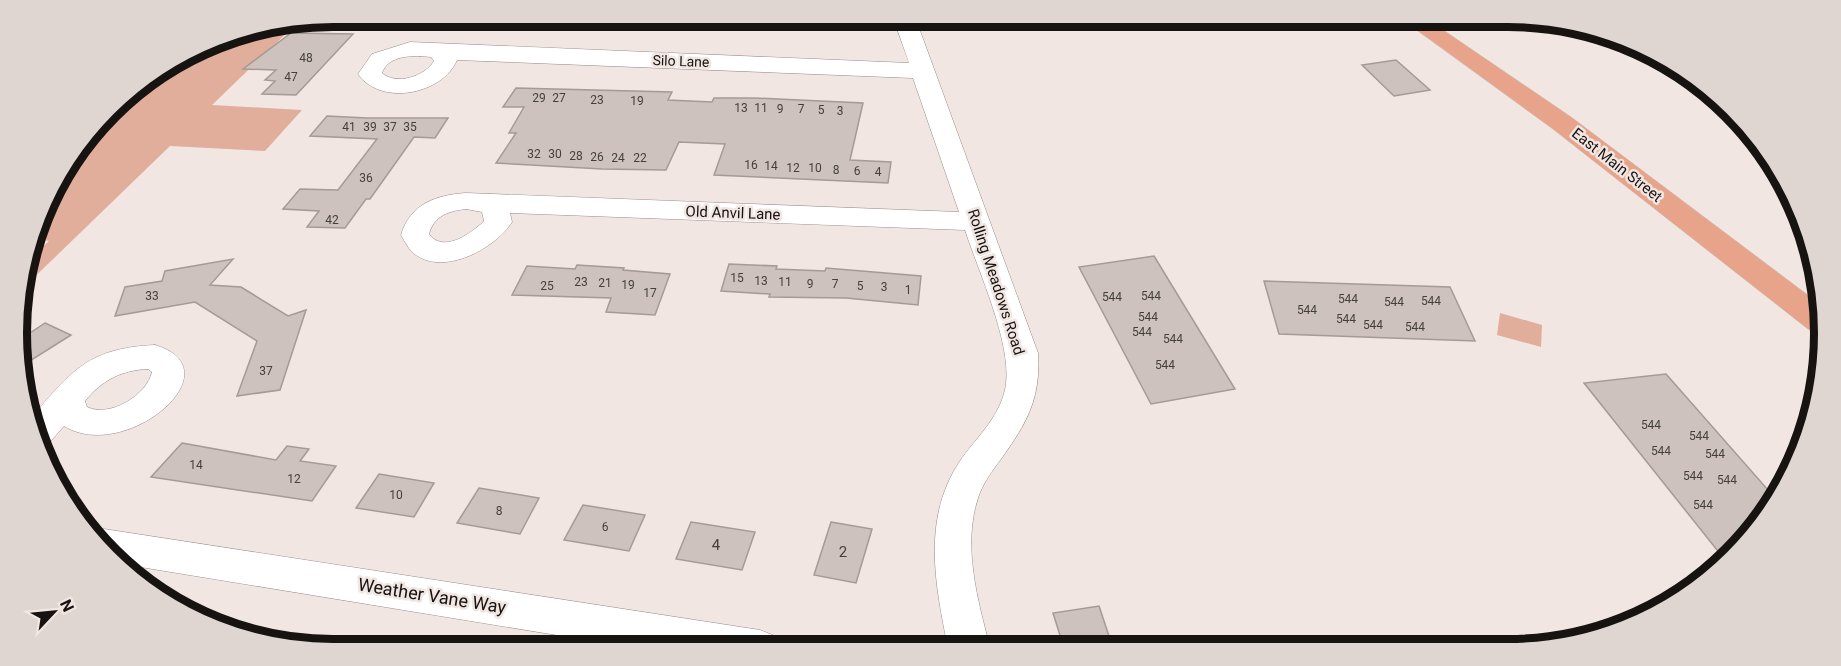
<svg xmlns="http://www.w3.org/2000/svg" width="1841" height="666" font-family="Roboto,sans-serif">
  <style>
    .green { fill: #e1ae9c }
    .building { fill: #cdc2be; stroke: #a59a96; stroke-width: 1.5 }
    .lines { fill: none; stroke-linecap: round; stroke-linejoin: round }
    .minor-casing { stroke: #978c89; stroke-width: 1 }
    .major-casing { stroke: #c7c6c6; stroke-width: 1 }
    .minor { fill: #fff; fill-rule: evenodd }
    .major { fill: #e8a48b; fill-rule: evenodd }
    .labels { text-anchor: middle; stroke-width: 5; stroke-linejoin: round; paint-order: stroke }
    .number-label { font-size: 12px; fill: #443f3c }
    .far-street-label { font-size: 14px; fill: #161311; stroke: #f1e6e2 }
    .street-label { font-size: 15px; fill: #161311; stroke: #f1e6e2 }
    .near-number-label { font-size: 15px; fill: #443f3c }
    .near-street-label { font-size: 18px; fill: #161311; stroke: #f1e6e2 }
    .rim { fill: none; stroke: #161311; stroke-width: 8 }
  </style>
  <rect width="100%" height="100%" fill="#f1e6e2"/>
  <g class="green">
    <path d="M333 17H388L382 23 311 20Z"/>
    <path d="M298 22 212 105 302 110 265 151 170 146 19 292 30 259 49 241 37 239 59 175 125 95 231 33Z"/>
    <path d="M1500 313 1542 325 1541 347 1497 335Z"/>
  </g>
  <g class="building">
    <path d="M291 33 353 34 296 95 262 94 275 81 265 80 276 70 243 69Z"/>
    <path d="M1396 60 1430 90 1394 96 1362 65Z"/>
    <path d="M516 88 672 92 668 100 712 102 714 98H755L863 103 850 160 891 162 888 183 714 175 725 144 679 142 666 170 602 169 496 163 516 133H509L524 107H503Z"/>
    <path d="M327 116 367 118H448L435 138 414 137 370 199H366L345 228 307 227 319 211 283 209 300 189 338 190 377 139 310 136Z"/>
    <path d="M1154 256 1235 389 1151 404 1079 267Z"/>
    <path d="M233 259 210 285 241 287 288 316 306 310 280 390 237 396 257 341 195 302 115 316 125 287 162 281 165 271Z"/>
    <path d="M729 264 777 266 776 269 825 271 826 268 921 276 918 305 846 298 769 297 770 294 721 291Z"/>
    <path d="M577 265 624 268 623 270 670 274 655 315 606 312 611 298 512 295 527 266 575 269Z"/>
    <path d="M1264 281 1450 287 1475 341 1279 334Z"/>
    <path d="M45 323 71 335 22 366 21 339Z"/>
    <path d="M1666 374 1776 499 1771 509 1731 554 1721 555 1584 383Z"/>
    <path d="M182 443 276 460 287 446 309 449 300 461 336 466 312 501 151 477Z"/>
    <path d="M379 474 434 483 414 517 356 508Z"/>
    <path d="M479 488 539 498 520 534 457 523Z"/>
    <path d="M583 505 645 515 629 551 564 540Z"/>
    <path d="M691 522 755 532 742 570 676 559Z"/>
    <path d="M831 522 872 529 856 583 814 575Z"/>
    <path d="M1099 606 1113 648H1064L1053 613Z"/>
  </g>
  <g class="lines">
    <defs>
      <g id="minor">
        <path d="M893 17H915L1038 353C1041 398 1027 423 1001 459 992 471 983 483 978 498 962 547 978 600 990 648H948C935 583 921 517 962 458 979 435 1002 414 1006 384 1011 341 979 273 965 230L510 213 512 222C495 249 440 279 411 251 407 246 404 240 401 235 410 204 436 195 466 193L959 212 913 78 457 60C443 94 381 107 358 74L372 54 410 42 909 63ZM420 56 431 57 434 61C425 76 397 86 382 73 388 57 406 56 420 56ZM466 209 482 212 484 221 481 224C468 235 443 253 429 234 434 216 448 211 466 209Z"/>
        <path d="M155 345C238 370 125 464 64 426L50 442 43 445 32 417C72 370 89 348 155 345ZM148 369 152 372C147 395 110 418 87 407L85 401C102 380 122 370 148 369Z"/>
        <path d="M104 529 760 630 775 636 780 648 642 649 122 564 92 533Z"/>
      </g>
      <path id="major" d="M1399 17H1424L1571 117 1821 305 1819 332 1808 329 1553 129Z"/>
    </defs>
    <use href="#minor" class="minor-casing"/>
    <use href="#major" class="major-casing"/>
    <use href="#minor" class="minor"/>
    <use href="#major" class="major"/>
  </g>
  <g class="labels">
    <g class="number-label">
      <text x="306" y="62">48</text>
      <text x="291" y="81">47</text>
      <text x="539" y="102">29</text>
      <text x="559" y="102">27</text>
      <text x="597" y="104">23</text>
      <text x="637" y="105">19</text>
      <text x="741" y="112">13</text>
      <text x="761" y="112">11</text>
      <text x="780" y="113">9</text>
      <text x="801" y="113">7</text>
      <text x="821" y="114">5</text>
      <text x="840" y="115">3</text>
      <text x="349" y="131">41</text>
      <text x="370" y="131">39</text>
      <text x="390" y="131">37</text>
      <text x="410" y="131">35</text>
      <text x="534" y="158">32</text>
      <text x="555" y="158">30</text>
      <text x="576" y="160">28</text>
      <text x="597" y="161">26</text>
      <text x="618" y="162">24</text>
      <text x="640" y="162">22</text>
      <text x="751" y="169">16</text>
      <text x="771" y="170">14</text>
      <text x="793" y="172">12</text>
      <text x="815" y="172">10</text>
      <text x="836" y="174">8</text>
      <text x="857" y="175">6</text>
      <text x="878" y="176">4</text>
      <text x="366" y="182">36</text>
      <text x="332" y="224">42</text>
      <text x="737" y="282">15</text>
      <text x="761" y="285">13</text>
      <text x="581" y="286">23</text>
      <text x="785" y="286">11</text>
      <text x="605" y="287">21</text>
      <text x="810" y="288">9</text>
      <text x="835" y="288">7</text>
      <text x="628" y="289">19</text>
      <text x="547" y="290">25</text>
      <text x="860" y="290">5</text>
      <text x="884" y="291">3</text>
      <text x="908" y="294">1</text>
      <text x="650" y="297">17</text>
      <text x="152" y="300">33</text>
      <text x="1151" y="300">544</text>
      <text x="1112" y="301">544</text>
      <text x="1348" y="303">544</text>
      <text x="1431" y="305">544</text>
      <text x="1394" y="306">544</text>
      <text x="1307" y="314">544</text>
      <text x="1148" y="321">544</text>
      <text x="1346" y="323">544</text>
      <text x="1373" y="329">544</text>
      <text x="1415" y="331">544</text>
      <text x="1142" y="336">544</text>
      <text x="1173" y="343">544</text>
      <text x="1165" y="369">544</text>
      <text x="266" y="375">37</text>
      <text x="1651" y="429">544</text>
      <text x="1699" y="440">544</text>
      <text x="1661" y="455">544</text>
      <text x="1715" y="458">544</text>
      <text x="196" y="469">14</text>
      <text x="1693" y="480">544</text>
      <text x="294" y="483">12</text>
      <text x="1727" y="484">544</text>
      <text x="396" y="499">10</text>
      <text x="1703" y="509">544</text>
      <text x="499" y="515">8</text>
      <text x="605" y="531">6</text>
    </g>
    <g class="far-street-label">
      <text transform="translate(681 61) rotate(2)" y="5">Silo Lane</text>
    </g>
    <g class="street-label">
      <text transform="translate(1617 165) rotate(38)" y="5">East Main Street</text>
      <text transform="translate(733 213) rotate(2)" y="5">Old Anvil Lane</text>
      <text transform="translate(996 282) rotate(72)" y="5">Rolling Meadows Road</text>
    </g>
    <g class="near-number-label">
      <text x="716" y="550">4</text>
      <text x="843" y="557">2</text>
    </g>
    <g class="near-street-label">
      <text transform="translate(432 596) rotate(9)" y="6">Weather Vane Way</text>
    </g>
  </g>
  <path d="M0 0H1841V666H0ZM333 27H1508A306 306 0 0 1 1814 333V333A306 306 0 0 1 1508 639H333A306 306 0 0 1 27 333V333A306 306 0 0 1 333 27Z" fill="#dfd5d1" fill-rule="evenodd"/>
  <path class="rim" d="M333 27H1508A306 306 0 0 1 1814 333V333A306 306 0 0 1 1508 639H333A306 306 0 0 1 27 333V333A306 306 0 0 1 333 27Z"/>
  <g transform="translate(54 612) rotate(64)" stroke="#f1e6e2" stroke-width="4.5" paint-order="stroke">
  <path d="M0-4.5L10 22L0 15L-10 22Z" fill="#161311"/>
  <text y="-9" font-size="16" font-weight="bold" text-anchor="middle" fill="#161311">N</text>
  </g>
</svg>
